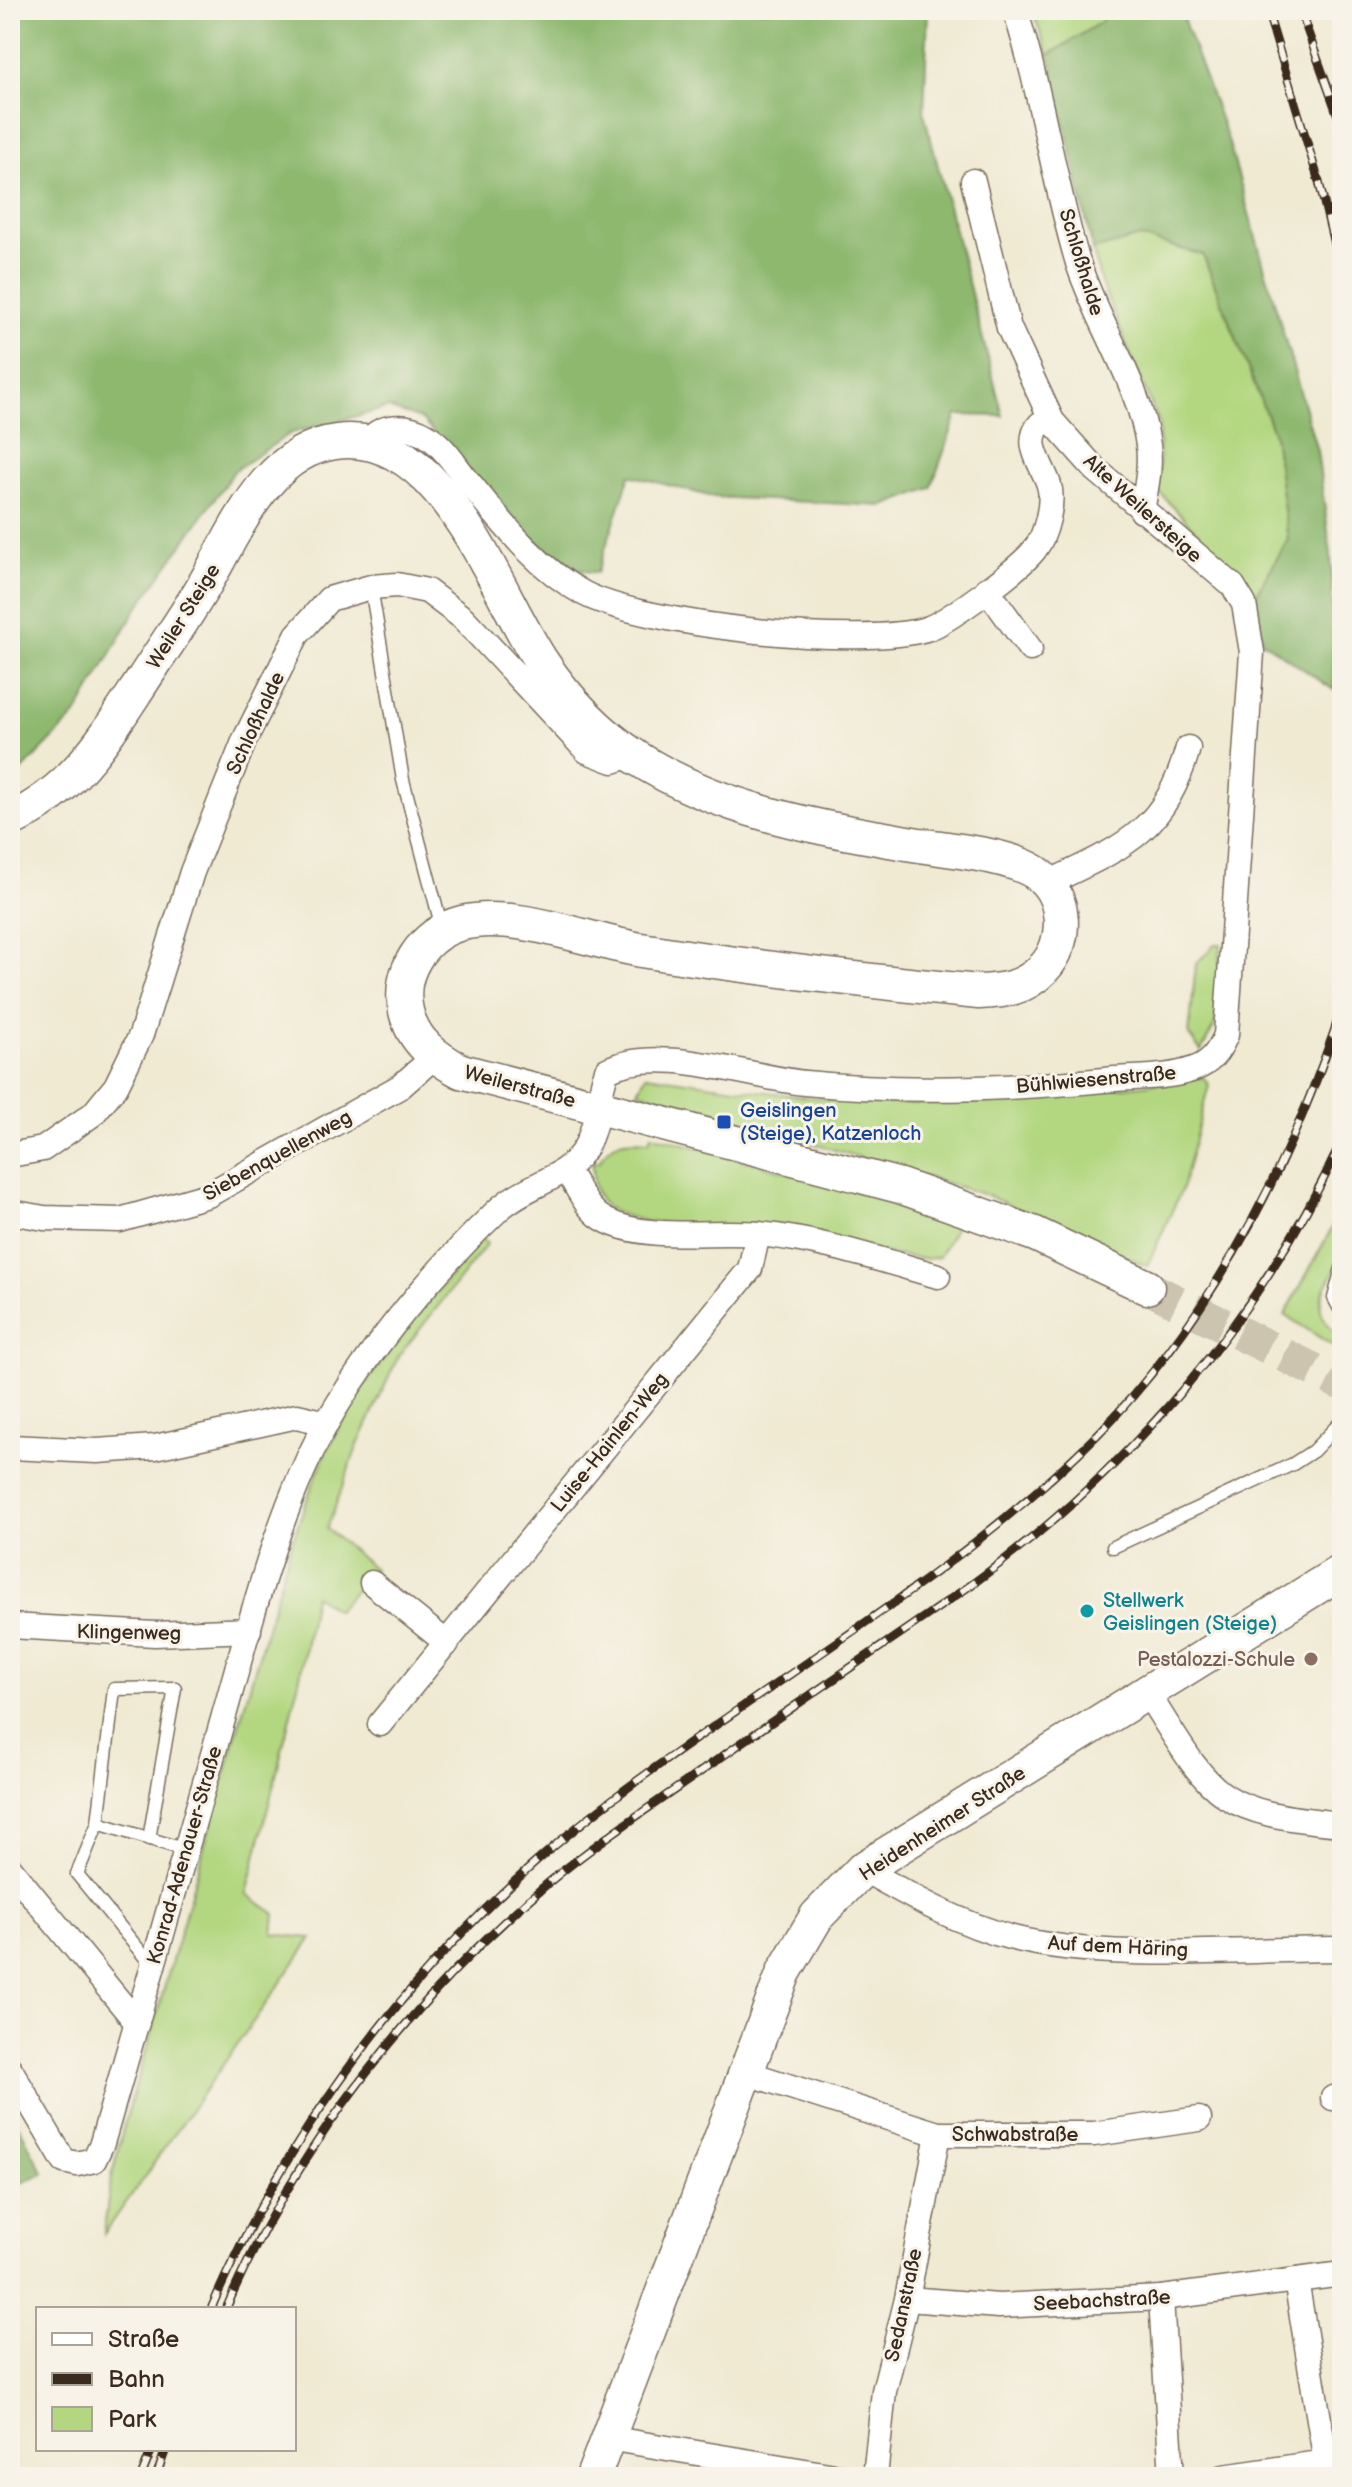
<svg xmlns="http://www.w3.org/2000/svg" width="1352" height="2487" font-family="'Balsamiq Sans',sans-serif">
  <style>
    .green { fill: #b2d780; stroke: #76804f; stroke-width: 2 }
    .forest { fill: #8db86e; stroke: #647146; stroke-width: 2 }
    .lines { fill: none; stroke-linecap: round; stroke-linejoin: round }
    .secondary-tunnel { stroke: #ccc4af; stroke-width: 34; stroke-dasharray: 34 17; stroke-linecap: butt }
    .lane-casing { stroke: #7a6d5d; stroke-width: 15 }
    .street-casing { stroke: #7a6d5d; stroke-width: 27 }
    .secondary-casing { stroke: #7a6d5d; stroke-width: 37 }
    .lane { stroke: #fff; stroke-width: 12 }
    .street { stroke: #fff; stroke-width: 24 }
    .secondary { stroke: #fff; stroke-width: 34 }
    .rail-casing { stroke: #3b2a1e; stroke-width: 9 }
    .rail { stroke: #f7f3e8; stroke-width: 6; stroke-dasharray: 18; stroke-linecap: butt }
    .transit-dot { fill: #1a4fb4; stroke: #f7f3e8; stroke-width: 3 }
    .culture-dot { fill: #0f9aa8; stroke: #f7f3e8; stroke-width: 3 }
    .education-dot { fill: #8d6e63; stroke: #f7f3e8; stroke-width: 3 }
    .labels { text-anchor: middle; stroke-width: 6; stroke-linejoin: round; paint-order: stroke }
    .street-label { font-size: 20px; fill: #3b2a1e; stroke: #f7f3e8 }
    .transit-label { font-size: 20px; fill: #164399; stroke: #f7f3e8; text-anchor: start }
    .culture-label { font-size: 20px; fill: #0d838f; stroke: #f7f3e8; text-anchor: start }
    .education-label { font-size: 20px; fill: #785e54; stroke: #f7f3e8; text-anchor: end }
  </style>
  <rect width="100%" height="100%" fill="#f7f3e8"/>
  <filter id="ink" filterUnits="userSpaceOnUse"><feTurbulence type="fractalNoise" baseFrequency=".0125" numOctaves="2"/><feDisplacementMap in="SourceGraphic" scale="16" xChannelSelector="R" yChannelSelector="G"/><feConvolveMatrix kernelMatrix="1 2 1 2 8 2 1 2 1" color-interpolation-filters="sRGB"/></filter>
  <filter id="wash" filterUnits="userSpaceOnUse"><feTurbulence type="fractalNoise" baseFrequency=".006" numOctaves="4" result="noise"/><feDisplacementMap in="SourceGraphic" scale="32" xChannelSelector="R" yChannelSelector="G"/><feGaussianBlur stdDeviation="1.8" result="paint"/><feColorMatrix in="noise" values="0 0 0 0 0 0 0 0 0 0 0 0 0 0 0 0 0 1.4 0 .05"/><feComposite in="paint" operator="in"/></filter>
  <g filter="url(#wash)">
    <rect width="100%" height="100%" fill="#f0ead3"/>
    <g class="green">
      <path d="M1032 10H1102L1103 21 1049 55Z"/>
      <path d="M1140 236 1203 255 1274 434 1288 540 1256 594 1159 492V423L1101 283 1093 250Z"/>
      <path d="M1215 944H1221L1215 1024 1201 1051 1189 1035 1196 964Z"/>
      <path d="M646 1075C736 1088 828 1103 918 1104 1013 1105 1110 1088 1203 1077L1209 1085 1182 1189 1147 1266 986 1195 638 1091Z"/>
      <path d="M651 1135 960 1219 939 1257 926 1259 649 1222C609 1212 591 1208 593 1161L599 1162C612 1139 625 1139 649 1141Z"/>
      <path d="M1342 1209C1342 1221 1344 1235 1342 1248 1336 1287 1297 1302 1342 1338V1352L1285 1315Z"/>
      <path d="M482 1239 487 1244 398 1357 357 1447 327 1529 374 1569 337 1611 314 1595 300 1676 247 1894 275 1914 273 1934 312 1938 104 2234C110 2153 139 2081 160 2003 202 1852 245 1702 289 1552 300 1519 311 1485 326 1453 364 1373 424 1306 482 1239Z"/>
    </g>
    <g class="forest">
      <path d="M10 10H928L924 113 1003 416 957 415 931 488 884 506 713 497 630 475 597 573 566 568 509 515 421 419 388 408 291 433 235 470 134 613 76 715 10 783Z"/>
      <path d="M1102 10H1180L1228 140 1317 451 1331 554 1334 690 1262 641 1256 594 1288 540 1274 434 1203 255 1140 237 1093 250 1049 55 1102 21Z"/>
      <path d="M10 2109 44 2174 10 2187Z"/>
    </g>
  </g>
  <g filter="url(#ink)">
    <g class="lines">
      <path class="secondary-tunnel" d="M1147 1287 1342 1384"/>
      <defs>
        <g id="lane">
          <path d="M371 587 403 780 442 928"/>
          <path d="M1342 1268 1334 1298 1342 1313"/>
          <path d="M1113 1547 1293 1464 1313 1451 1342 1421"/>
          <path d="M98 1823 186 1850"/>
          <path d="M149 1839 175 1688 114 1689 98 1823 77 1874 153 1967"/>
        </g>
        <g id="street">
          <path d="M1015 10C1042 93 1053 180 1078 263 1097 322 1140 384 1148 445 1151 467 1146 489 1142 511"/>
          <path d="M368 443C379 423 408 424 426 435 443 445 455 465 467 480 501 521 535 567 583 593 642 625 866 650 929 628 950 620 1022 567 1035 549 1046 535 1054 502 1049 485 1043 465 1023 444 1040 424L1052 421"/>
          <path d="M987 589 1030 649"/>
          <path d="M1048 883C1121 848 1165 833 1188 748"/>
          <path d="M10 1155 43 1149 93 1114 116 1086 141 1035 192 872 245 739 297 635 329 599 371 587 397 585 427 591 463 618 587 751 613 761 632 755"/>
          <path d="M566 1170C579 1188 586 1211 607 1221 647 1241 713 1230 759 1234 820 1240 878 1259 938 1276"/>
          <path d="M10 1212 44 1218 120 1220 208 1195 401 1086 434 1057"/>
          <path d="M10 1447 97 1451 155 1447 297 1416 327 1423"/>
          <path d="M372 1583 447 1643"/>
          <path d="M10 1626 155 1634 249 1630"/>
          <path d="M1148 1694C1213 1798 1215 1812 1342 1824"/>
          <path d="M380 1724 750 1269 758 1234"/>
          <path d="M10 1868 137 2023"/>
          <path d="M863 1869C910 1896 959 1924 1013 1938 1110 1962 1240 1949 1342 1949"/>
          <path d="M10 2069 64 2161 77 2164 94 2160 102 2143C143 2002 183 1860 223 1719 249 1627 279 1507 326 1424 370 1347 434 1271 498 1210 525 1184 568 1180 586 1146 598 1124 598 1094 607 1070 659 1044 748 1077 805 1083 907 1093 1013 1089 1115 1079 1140 1077 1170 1078 1194 1069 1211 1063 1219 1051 1226 1035L1252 652 1244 604 1233 586 1095 469 1052 421 1009 328 973 181"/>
          <path d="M744 2072 938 2134H1094L1199 2119"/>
          <path d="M1333 2098H1342"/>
          <path d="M1296 2280 1326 2462"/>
          <path d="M1161 2298 1172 2477"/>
          <path d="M907 2299 999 2306 1161 2298 1342 2274"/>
          <path d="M607 2438 841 2477"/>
          <path d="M875 2477 884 2391 907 2299 938 2134"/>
          <path d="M1223 2477 1340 2460"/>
        </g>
        <g id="secondary">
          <path d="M10 820C74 791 106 736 143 680 163 649 184 619 203 587 235 534 265 451 336 442 444 427 495 594 543 664 567 700 601 735 637 758 719 811 819 828 913 844 948 850 1006 854 1035 872 1067 893 1069 943 1043 969 1025 988 1004 991 979 992 866 981 753 968 641 950 588 941 515 910 462 923 423 933 397 972 406 1011 413 1041 434 1057 461 1071L900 1186 1035 1234 1147 1287"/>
          <path d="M593 2477 784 1972 817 1916 863 1869 1342 1571"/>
        </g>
      </defs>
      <use href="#lane" class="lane-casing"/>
      <use href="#street" class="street-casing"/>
      <use href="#secondary" class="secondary-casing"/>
      <use href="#lane" class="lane"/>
      <use href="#street" class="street"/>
      <use href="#secondary" class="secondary"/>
      <defs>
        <g id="rail">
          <path d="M1267 10 1319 182 1342 277"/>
          <path d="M1300 10 1342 127"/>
          <path d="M211 2309C299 2105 441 1928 618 1795 779 1674 955 1578 1098 1434 1213 1316 1291 1163 1342 1008"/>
          <path d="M226 2309C296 2147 412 1998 547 1884 596 1843 650 1807 703 1770 792 1707 881 1647 971 1585 1130 1470 1259 1320 1342 1141"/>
          <path d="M141 2477 152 2449"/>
          <path d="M156 2477 166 2449"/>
        </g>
      </defs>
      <use href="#rail" class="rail-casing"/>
      <use href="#rail" class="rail"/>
    </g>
  </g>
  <rect class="transit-dot" x="716" y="1114" width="16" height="16" rx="4"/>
  <circle class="culture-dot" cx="1087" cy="1611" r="8"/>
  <circle class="education-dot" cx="1311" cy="1659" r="8"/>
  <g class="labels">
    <g class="street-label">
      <text transform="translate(1082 262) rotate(73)" y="7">Schloßhalde</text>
      <text transform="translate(1143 508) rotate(42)" y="7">Alte Weilersteige</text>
      <text transform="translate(183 616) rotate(-58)" y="7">Weiler Steige</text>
      <text transform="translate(255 723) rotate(-65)" y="7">Schloßhalde</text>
      <text transform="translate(1096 1079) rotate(-5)" y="7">Bühlwiesenstraße</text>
      <text transform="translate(520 1086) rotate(15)" y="7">Weilerstraße</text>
      <text transform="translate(277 1155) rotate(-29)" y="7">Siebenquellenweg</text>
      <text transform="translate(609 1442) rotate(-51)" y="7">Luise-Hainlen-Weg</text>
      <text transform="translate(129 1632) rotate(1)" y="7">Klingenweg</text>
      <text transform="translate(942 1823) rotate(-33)" y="7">Heidenheimer Straße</text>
      <text transform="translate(184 1855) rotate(-74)" y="7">Konrad-Adenauer-Straße</text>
      <text transform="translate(1118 1946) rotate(3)" y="7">Auf dem Häring</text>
      <text x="1015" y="2141">Schwabstraße</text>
      <text transform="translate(1102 2300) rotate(-3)" y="7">Seebachstraße</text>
      <text transform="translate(903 2305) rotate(-78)" y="7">Sedanstraße</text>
    </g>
    <g class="transit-label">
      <text x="740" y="1117">Geislingen<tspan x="740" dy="23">(Steige), Katzenloch</tspan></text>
    </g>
    <g class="culture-label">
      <text x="1103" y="1607">Stellwerk<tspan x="1103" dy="23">Geislingen (Steige)</tspan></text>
    </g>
    <g class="education-label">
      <text x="1295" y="1666">Pestalozzi-Schule</text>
    </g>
  </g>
  <rect width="1352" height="2487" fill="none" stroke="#f7f3e8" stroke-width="40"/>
  <rect x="36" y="2307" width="260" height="144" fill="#f7f3e8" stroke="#aca397" stroke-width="2"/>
  <rect x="52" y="2333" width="40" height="12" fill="#ffffff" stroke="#aca397" stroke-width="2"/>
  <text x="108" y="2347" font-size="24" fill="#3b2a1e">Straße</text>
  <rect x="52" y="2373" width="40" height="12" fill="#3b2a1e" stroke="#aca397" stroke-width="2"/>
  <text x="108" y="2387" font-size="24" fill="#3b2a1e">Bahn</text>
  <rect x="52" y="2407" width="40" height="24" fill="#b2d780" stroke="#aca397" stroke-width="2"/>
  <text x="108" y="2427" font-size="24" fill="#3b2a1e">Park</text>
</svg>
